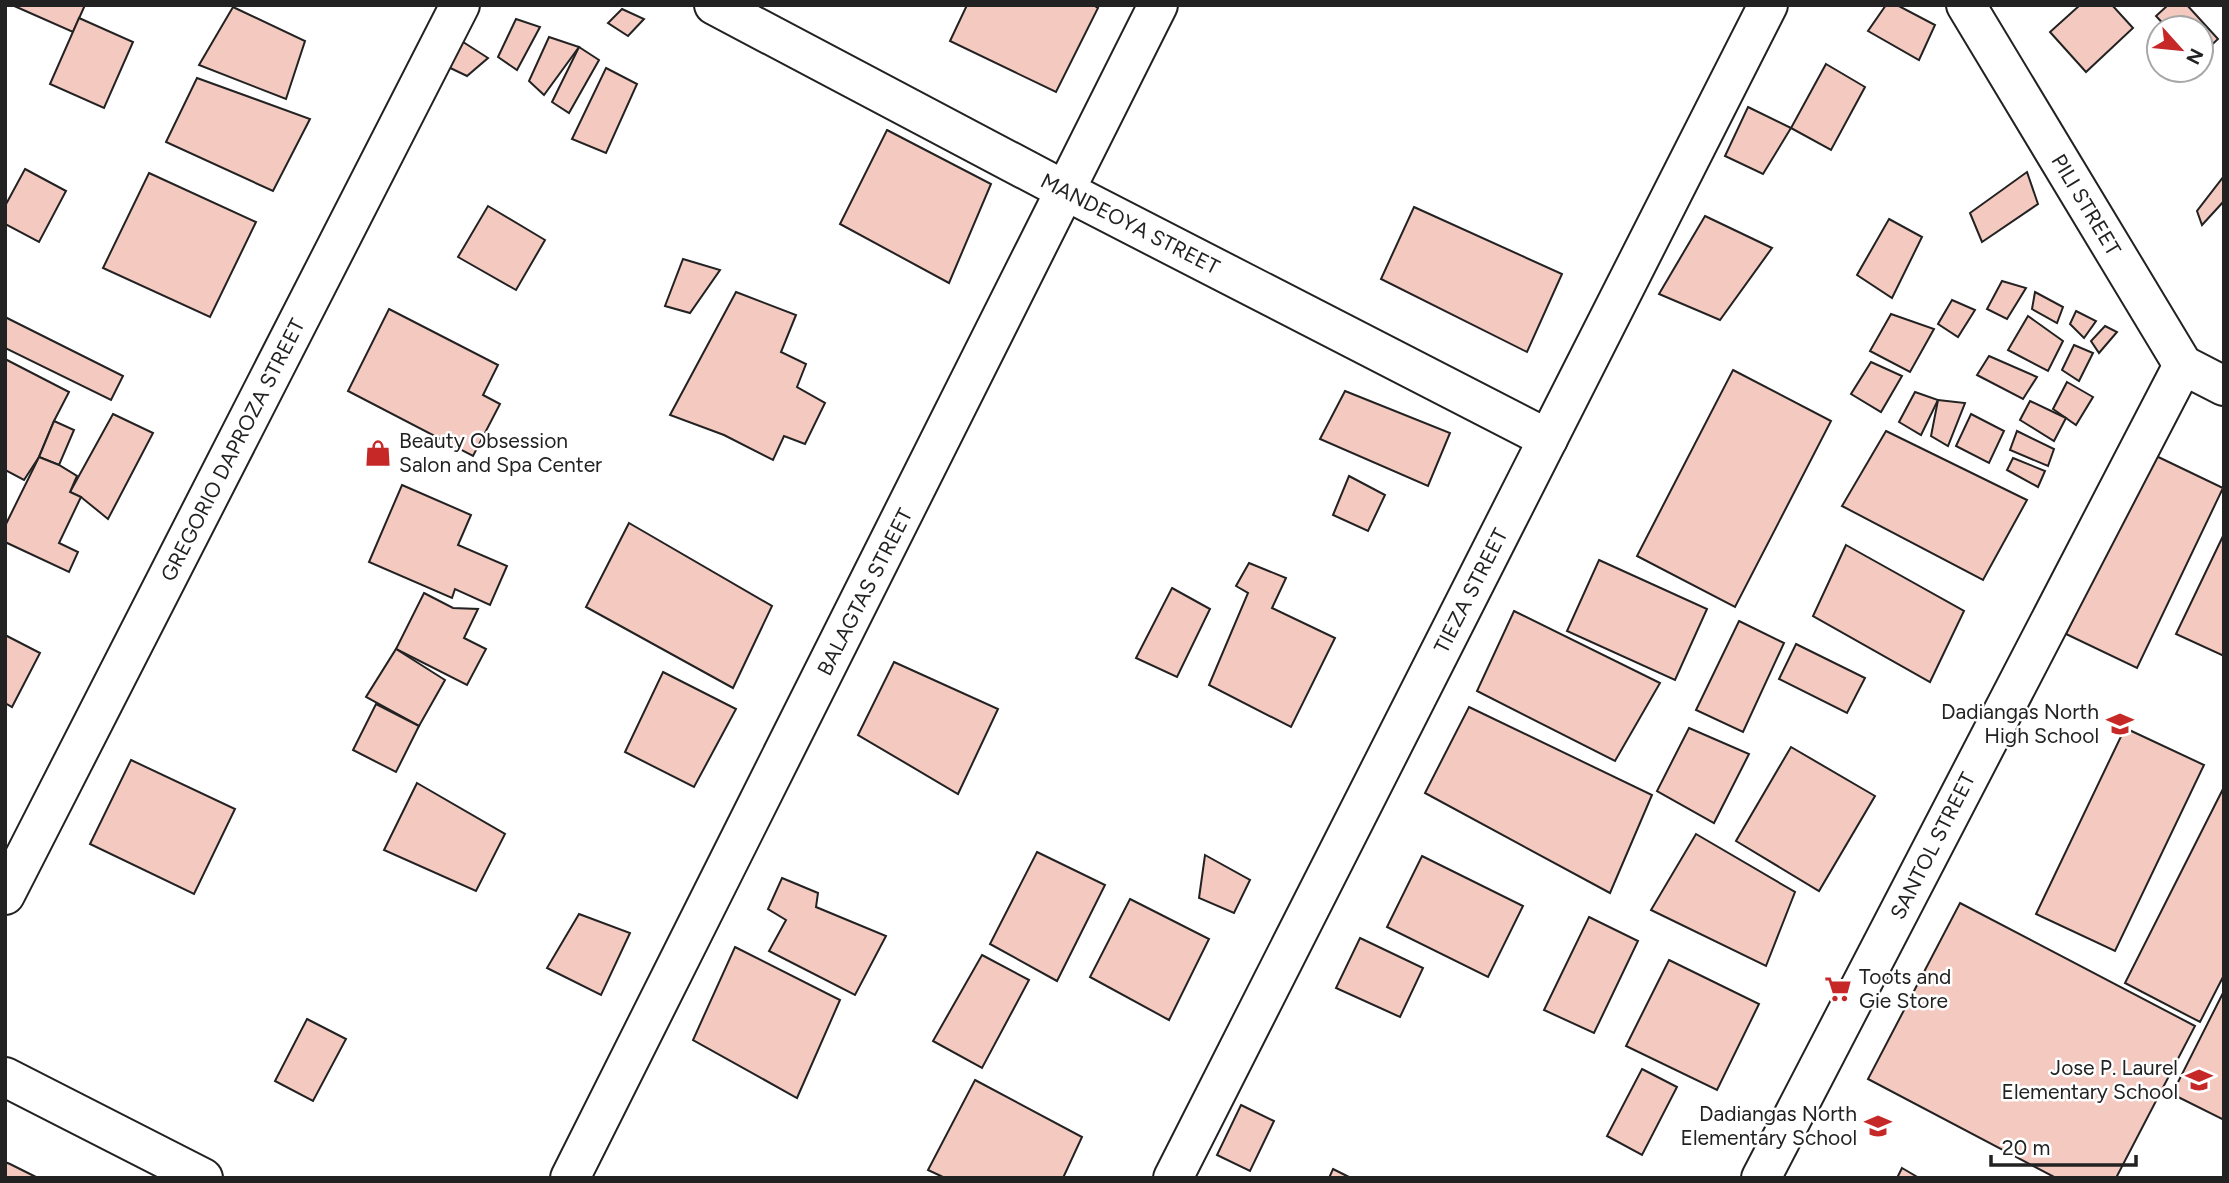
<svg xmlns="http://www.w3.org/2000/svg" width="2229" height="1183" font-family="Figtree,sans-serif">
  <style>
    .building { fill: #f3c9c0; stroke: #222; stroke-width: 2 }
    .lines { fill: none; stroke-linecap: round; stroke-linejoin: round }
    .minor-casing { stroke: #222; stroke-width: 42 }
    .tertiary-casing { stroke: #222; stroke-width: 42 }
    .minor { stroke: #fff; stroke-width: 38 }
    .tertiary { stroke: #fff; stroke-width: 38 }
    .labels { text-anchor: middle; stroke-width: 5; stroke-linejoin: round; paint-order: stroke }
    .street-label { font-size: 21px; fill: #222; stroke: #fff }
    .poi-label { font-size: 21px; fill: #222; stroke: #fff; text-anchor: end }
  </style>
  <rect width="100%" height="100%" fill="#fff"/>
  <g class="building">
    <path d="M12 5H85L73 32Z"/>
    <path d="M967 5H1093L1098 8 1056 92 950 41Z"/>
    <path d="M1886 5H1897L1935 25 1919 60 1868 31Z"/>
    <path d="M2080 5H2112L2133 28 2086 72 2050 32Z"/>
    <path d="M2168 5H2187L2218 39 2201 55V28H2167L2156 16Z"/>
    <path d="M233 7 305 41 286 99 199 65Z"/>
    <path d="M622 9 644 19 628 36 608 23Z"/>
    <path d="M79 18 133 42 104 108 50 84Z"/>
    <path d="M516 19 540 27 517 70 498 57Z"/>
    <path d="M549 37 579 47 544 95 529 81Z"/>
    <path d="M460 40 488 58 467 76 444 65Z"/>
    <path d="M579 47 599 60 569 113 552 102Z"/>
    <path d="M1826 64 1865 87 1831 150 1791 128Z"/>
    <path d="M606 68 637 84 606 153 572 139Z"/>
    <path d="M197 78 310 119 273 191 166 142Z"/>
    <path d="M1748 107 1791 128 1763 174 1725 156Z"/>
    <path d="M887 130 991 184 949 283 840 224Z"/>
    <path d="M25 169 66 191 39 242 5 224V206Z"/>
    <path d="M2027 172 2038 204 1982 242 1970 213Z"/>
    <path d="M149 173 256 222 210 317 103 268Z"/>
    <path d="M2224 176V201L2202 225 2197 211Z"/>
    <path d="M488 206 545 240 516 290 458 257Z"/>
    <path d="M1414 207 1562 274 1527 352 1381 279Z"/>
    <path d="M1705 216 1772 248 1720 320 1659 294Z"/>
    <path d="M1889 219 1922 237 1892 298 1857 275Z"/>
    <path d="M683 259 720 270 690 313 665 306Z"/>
    <path d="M2002 281 2026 288 2007 319 1987 309Z"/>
    <path d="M736 292 796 315 781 352 806 364 797 387 825 403 805 444 784 436 773 460 724 435 670 415Z"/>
    <path d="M2035 292 2063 307 2057 323 2032 309Z"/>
    <path d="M1952 300 1975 310 1958 337 1938 324Z"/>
    <path d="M389 309 498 365 483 395 500 404 473 456 348 391Z"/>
    <path d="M2076 311 2096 321 2084 338 2070 324Z"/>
    <path d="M1891 314 1934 329 1910 372 1870 351Z"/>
    <path d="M2028 316 2063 341 2048 371 2008 350Z"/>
    <path d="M5 317 123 376 111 400 5 348Z"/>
    <path d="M2105 326 2117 332 2099 353 2091 341Z"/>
    <path d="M2074 345 2093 353 2079 381 2062 370Z"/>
    <path d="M1989 356 2037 377 2023 399 1977 375Z"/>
    <path d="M5 359 69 392 54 421 39 457 24 480 5 470Z"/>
    <path d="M1871 362 1902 376 1881 412 1851 394Z"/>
    <path d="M1733 370 1831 421 1735 607 1637 556Z"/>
    <path d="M2067 382 2093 397 2076 425 2053 409Z"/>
    <path d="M1345 391 1450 433 1428 486 1320 439Z"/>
    <path d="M1915 392 1938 400 1921 435 1899 422Z"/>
    <path d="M1938 400 1965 403 1948 446 1931 436Z"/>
    <path d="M2030 401 2066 418 2054 441 2020 420Z"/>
    <path d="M113 414 153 433 108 519 81 497 70 492Z"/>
    <path d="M1971 414 2004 431 1989 463 1956 446Z"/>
    <path d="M54 421 74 430 59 465 39 457Z"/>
    <path d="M1886 431 2027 500 1983 580 1842 506Z"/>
    <path d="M2017 431 2054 449 2048 466 2010 450Z"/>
    <path d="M2152 454 2223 488 2137 668 2066 634Z"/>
    <path d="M39 457 59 465 77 476 70 492 81 497 59 543 78 552 69 572 5 542V526Z"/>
    <path d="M2013 458 2045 471 2038 487 2007 470Z"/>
    <path d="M1349 476 1385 495 1368 531 1333 515Z"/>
    <path d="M402 485 471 515 458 545 507 566 490 605 455 589 452 598 369 562Z"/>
    <path d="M629 523 772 606 733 688 586 607Z"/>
    <path d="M2224 534V656L2176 634Z"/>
    <path d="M1846 545 1964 611 1930 682 1813 616Z"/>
    <path d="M1599 560 1707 609 1675 680 1567 631Z"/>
    <path d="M1249 563 1286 578 1272 608 1335 638 1291 727 1209 685 1248 593 1236 586Z"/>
    <path d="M1172 588 1210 609 1177 677 1136 658Z"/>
    <path d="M424 593 453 608 478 609 464 638 486 649 467 685 396 649Z"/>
    <path d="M1514 611 1660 683 1615 761 1477 691Z"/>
    <path d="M1739 621 1784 643 1743 732 1696 710Z"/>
    <path d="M5 635 40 653 12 707 5 703Z"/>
    <path d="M1796 644 1865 678 1847 713 1779 679Z"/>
    <path d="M396 649 445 680 419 726 366 697Z"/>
    <path d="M894 662 998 709 958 794 858 735Z"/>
    <path d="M663 672 736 709 694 787 625 752Z"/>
    <path d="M376 704 419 726 396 772 353 750Z"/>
    <path d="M1469 707 1652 795 1610 893 1425 793Z"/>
    <path d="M1689 728 1749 754 1714 823 1657 791Z"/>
    <path d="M2125 728 2204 765 2115 951 2036 914Z"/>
    <path d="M1791 747 1875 796 1819 891 1736 841Z"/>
    <path d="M131 760 235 809 194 894 90 844Z"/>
    <path d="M417 783 505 834 476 891 384 850Z"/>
    <path d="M2224 787V975L2200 1022 2125 983Z"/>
    <path d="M1696 834 1795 892 1766 966 1651 910Z"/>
    <path d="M1037 852 1105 885 1057 981 990 944Z"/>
    <path d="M1205 855 1250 880 1234 913 1199 898Z"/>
    <path d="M1422 856 1523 906 1488 977 1387 927Z"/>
    <path d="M782 878 818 893 816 907 886 936 855 995 769 951 786 920 768 909Z"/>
    <path d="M1130 899 1209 939 1169 1020 1090 977Z"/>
    <path d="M1960 903 2195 1026 2116 1178H2056L1868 1079Z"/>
    <path d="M579 914 630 933 601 995 547 968Z"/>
    <path d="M1589 917 1638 941 1594 1033 1544 1010Z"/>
    <path d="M1360 938 1423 968 1400 1017 1336 988Z"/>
    <path d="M735 947 840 1000 797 1098 693 1040Z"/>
    <path d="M982 955 1029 980 982 1068 933 1041Z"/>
    <path d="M1669 960 1759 1004 1717 1090 1626 1046Z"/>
    <path d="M2224 991V1120L2172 1094Z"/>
    <path d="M307 1019 346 1039 313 1101 275 1081Z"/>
    <path d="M1642 1069 1677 1087 1642 1155 1607 1136Z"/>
    <path d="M975 1080 1082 1137 1063 1178H945L928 1170Z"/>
    <path d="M1241 1105 1274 1121 1250 1171 1217 1155Z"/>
    <path d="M5 1162 10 1164 38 1178H5Z"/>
    <path d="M1902 1168 1919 1178H1897Z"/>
    <path d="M1333 1169 1351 1178H1329Z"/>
  </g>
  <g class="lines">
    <defs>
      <g id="minor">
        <path d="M714 5 1066 191 1548 439"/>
        <path d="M1966 5 2183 365 2224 386"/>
        <path d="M570 1178 1158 5"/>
        <path d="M1173 1178 1768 5"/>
        <path d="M1761 1178 2183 365"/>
      </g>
      <g id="tertiary">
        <path d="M5 895 460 5"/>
        <path d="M5 1077 203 1178"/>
      </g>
    </defs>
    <use href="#minor" class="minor-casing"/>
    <use href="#tertiary" class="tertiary-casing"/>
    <use href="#minor" class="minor"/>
    <use href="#tertiary" class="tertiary"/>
  </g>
  <defs>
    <symbol id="shop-bare" viewBox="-9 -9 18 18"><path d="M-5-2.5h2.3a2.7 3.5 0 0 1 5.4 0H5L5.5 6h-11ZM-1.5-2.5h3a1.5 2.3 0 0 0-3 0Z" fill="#c62828" stroke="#fff" stroke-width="2.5" paint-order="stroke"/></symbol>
    <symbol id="school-bare" viewBox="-9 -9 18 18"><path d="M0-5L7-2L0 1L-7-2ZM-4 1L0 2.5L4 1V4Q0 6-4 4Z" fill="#c62828" stroke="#fff" stroke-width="2.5" paint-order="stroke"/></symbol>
    <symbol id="supermarket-bare" viewBox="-9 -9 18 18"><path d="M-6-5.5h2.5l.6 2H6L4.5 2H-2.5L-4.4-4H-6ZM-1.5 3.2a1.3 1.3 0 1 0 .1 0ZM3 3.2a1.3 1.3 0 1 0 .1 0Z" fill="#c62828" stroke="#fff" stroke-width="2.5" paint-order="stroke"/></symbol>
  </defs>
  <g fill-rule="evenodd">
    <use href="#shop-bare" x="359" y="434" width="38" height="38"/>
    <use href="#school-bare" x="2101" y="705" width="38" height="38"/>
    <use href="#supermarket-bare" x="1819" y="970" width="38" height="38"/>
    <use href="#school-bare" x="2180" y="1061" width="38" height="38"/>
    <use href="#school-bare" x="1859" y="1107" width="38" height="38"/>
  </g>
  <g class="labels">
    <g class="street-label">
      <text transform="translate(2086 205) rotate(59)" y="7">PILI STREET</text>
      <text transform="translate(1130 224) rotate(27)" y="7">MANDEOYA STREET</text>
      <text transform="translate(233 450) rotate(-63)" y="7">GREGORIO DAPROZA STREET</text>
      <text transform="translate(1471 591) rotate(-63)" y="7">TIEZA STREET</text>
      <text transform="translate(865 592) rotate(-63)" y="7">BALAGTAS STREET</text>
      <text transform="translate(1933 846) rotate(-63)" y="7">SANTOL STREET</text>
    </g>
    <g class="poi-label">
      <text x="399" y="448" text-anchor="start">Beauty Obsession<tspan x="399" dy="24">Salon and Spa Center</tspan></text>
      <text x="2099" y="719">Dadiangas North<tspan x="2099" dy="24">High School</tspan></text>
      <text x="1859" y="984" text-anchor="start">Toots and<tspan x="1859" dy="24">Gie Store</tspan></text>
      <text x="2178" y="1075">Jose P. Laurel<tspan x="2178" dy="24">Elementary School</tspan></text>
      <text x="1857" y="1121">Dadiangas North<tspan x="1857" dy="24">Elementary School</tspan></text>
    </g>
  </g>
  <rect width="2229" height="1183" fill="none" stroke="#222222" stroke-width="14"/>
  <g transform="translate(2180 49) rotate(117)"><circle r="33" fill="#ffffff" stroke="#a7a7a7" stroke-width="2"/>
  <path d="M0-5L12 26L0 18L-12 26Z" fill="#c62828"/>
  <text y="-10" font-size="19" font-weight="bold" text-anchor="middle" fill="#222222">N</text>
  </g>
  <path d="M1991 1155v10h145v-10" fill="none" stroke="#222222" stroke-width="3.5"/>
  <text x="2002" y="1155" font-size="21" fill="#222222" stroke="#ffffff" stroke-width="5" paint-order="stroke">20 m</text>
</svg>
